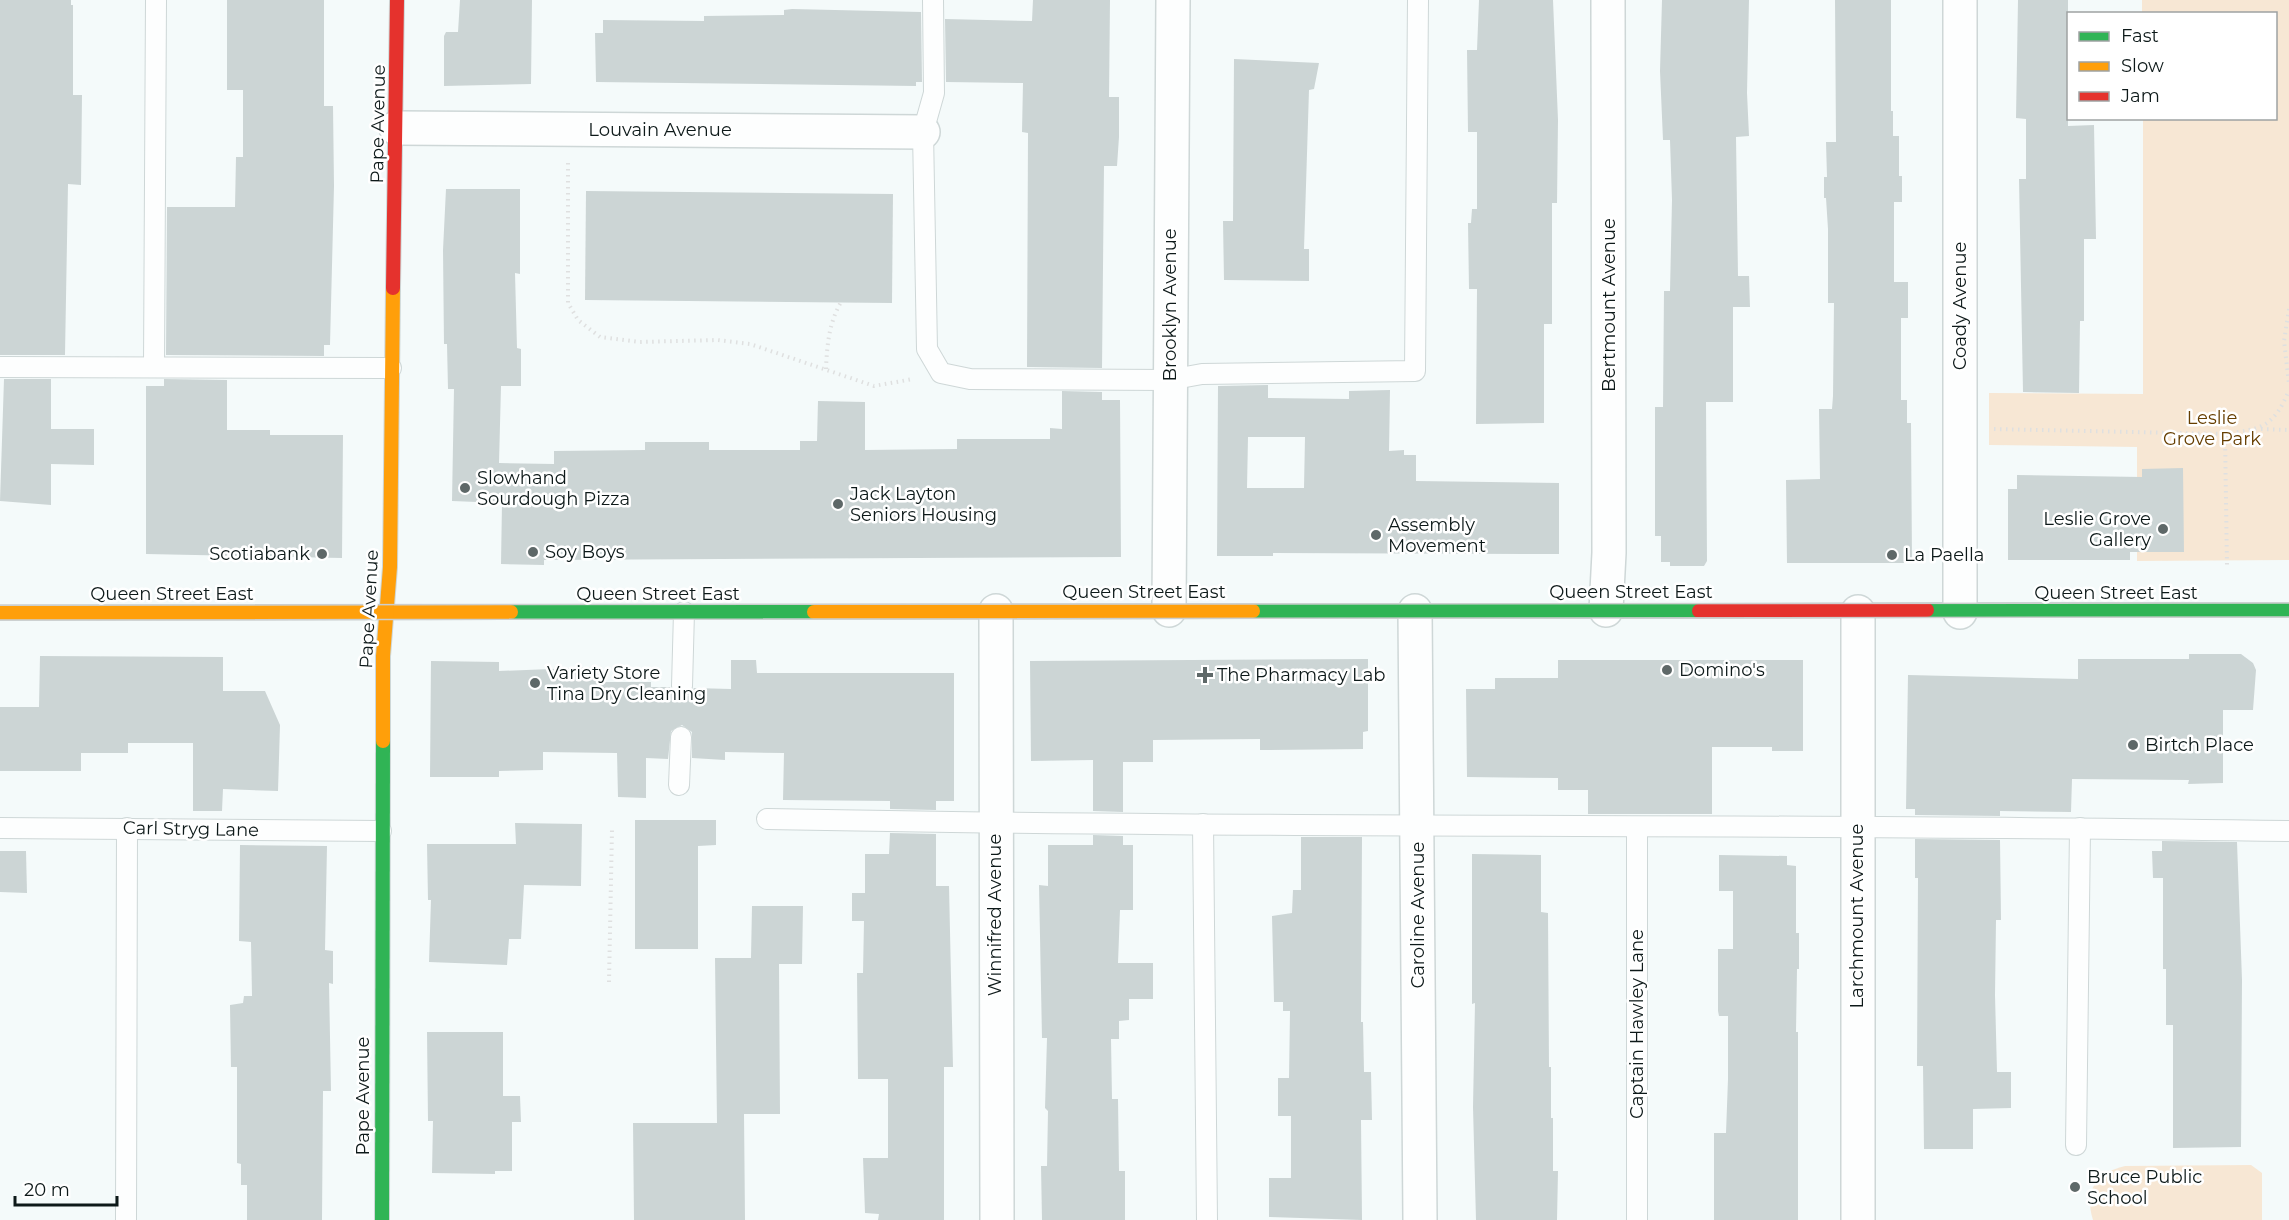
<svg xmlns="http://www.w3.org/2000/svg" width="2289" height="1220" font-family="Montserrat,sans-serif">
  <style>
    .green { fill: #f7e7d4 }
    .building { fill: #ccd5d5; fill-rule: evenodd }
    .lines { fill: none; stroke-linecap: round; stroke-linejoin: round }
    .lane-casing { stroke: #ced7d7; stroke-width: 22 }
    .street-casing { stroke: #ced7d7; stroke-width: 36 }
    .fast-casing { stroke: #ced7d7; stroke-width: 16 }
    .slow-casing { stroke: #ced7d7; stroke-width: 16 }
    .jam-casing { stroke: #ced7d7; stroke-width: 16 }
    .path { stroke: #dfe0e0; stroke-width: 4; stroke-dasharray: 1.5 4.5; stroke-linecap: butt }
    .lane { stroke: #fdfefe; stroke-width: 20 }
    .street { stroke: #fdfefe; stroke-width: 33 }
    .fast { stroke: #30b455; stroke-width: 14 }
    .slow { stroke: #ff9f0a; stroke-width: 14 }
    .jam { stroke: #e5322d; stroke-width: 14 }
    .tram { stroke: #cccece; stroke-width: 1.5 }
    .poi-dot { fill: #5e6868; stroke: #fff; stroke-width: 2 }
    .labels { text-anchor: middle; stroke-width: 5; stroke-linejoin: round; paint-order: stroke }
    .street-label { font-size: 18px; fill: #0d1919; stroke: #fff }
    .park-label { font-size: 18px; fill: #663e00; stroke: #fff }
    .poi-label { font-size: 18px; fill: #0d1919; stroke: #fff; text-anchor: start }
  </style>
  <rect width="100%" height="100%" fill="#f4fafa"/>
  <g class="green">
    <path d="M2142 0H2289V560L2137 561V447L1989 445V393L2143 394V119L2276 118V14L2142 13Z"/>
    <path d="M2251 1165 2262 1173V1220H2093C2084 1191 2095 1173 2125 1166Z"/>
  </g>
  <g class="building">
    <path d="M0 0H71V5H73V95H82L81 185 68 184 65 355H0Z"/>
    <path d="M227 0H324V106H333L334 186 330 345H324V356L166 355 167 207H235L236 157H243V90H227Z"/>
    <path d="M460 0H532L531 84 444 86V36L446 32H458Z"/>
    <path d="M1033 0H1110L1109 97H1119V137L1117 166H1104L1102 368 1027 367 1028 133 1022 132 1023 83 946 82 945 19 1032 21Z"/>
    <path d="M1479 0H1553L1558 120 1557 203H1552V324H1544V423L1476 424 1477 289H1469L1468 223H1471L1472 209H1477V132H1468L1467 50H1477Z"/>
    <path d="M1662 0H1749L1747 93 1749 136 1736 137 1738 276H1749L1750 307H1733V402H1706L1707 561 1704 566H1670V562H1661V536H1655V407H1663L1664 291H1670L1672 200 1670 140H1663L1660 71Z"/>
    <path d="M1835 0H1891V111H1893V136H1899V176H1902V202H1894V282H1908V318H1901V400H1907V423H1911L1912 563H1787L1786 480 1820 479 1819 409H1832L1833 396 1834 303H1828V229L1826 198H1824V177H1827L1826 142H1836Z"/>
    <path d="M2018 0H2068V126L2094 125 2096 239H2084V321H2080L2079 393 2023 392 2019 179H2026V119L2016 118Z"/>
    <path d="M792 9 921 12 922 82H916V86L596 82 595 33H603V20L704 21V16L784 15V10Z"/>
    <path d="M1234 59 1319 63 1314 89 1309 90 1304 249H1309V281L1224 280 1223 221H1233Z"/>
    <path d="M446 189H520V274L515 273 517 348 521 349V386H501L499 463 554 464V451L645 450V442H709V450H800V441H817L818 401 865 402V450L957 449V439H1050V428L1062 429V391L1102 392V400H1120L1121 557 544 560V565L501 564 502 503 452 501 454 389H448L447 344H444L443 250Z"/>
    <path d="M586 191 893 194 892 303 585 300Z"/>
    <path d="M4 379H51V429H94V465L51 464V505L0 501Z"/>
    <path d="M164 379 227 380V430H270V435H343L342 558 146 554V386H164Z"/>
    <path d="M1268 385V398L1349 399V391L1390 390 1389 451 1404 450V455H1416V481L1559 483V554L1273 553V556H1217L1218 386ZM1248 437H1305L1304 488H1247Z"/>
    <path d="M2183 468 2184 552H2130V560H2008V489H2017V475L2142 477V469Z"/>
    <path d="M2189 654H2241L2253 663 2256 670 2253 710H2223V783L2188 784 2189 780 2072 779 2071 812 2000 811V816L1915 815V809H1906L1908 675 2078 679V659H2189Z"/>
    <path d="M40 656 223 657V691H265L280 725 278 791 223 789 222 811H193V743H128V753H81V771H0V707H39Z"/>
    <path d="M1368 659V731L1363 732V749L1260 750V739L1153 740V762H1123V812L1093 811V760L1031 761 1030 661Z"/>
    <path d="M731 660H756L757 673H954V801H936V810L890 809V801L783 800 784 753 725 752V760L692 758V732L682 725 671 731 668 759 646 758V798L618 797 617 753 543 752V770L499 771V777H430L431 661 499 662V671L600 667V682H651V687H670L675 696 682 698 688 696 694 688 731 689Z"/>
    <path d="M1558 660H1803V751H1772V747H1712V814H1588V790H1558V778L1467 777 1466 689H1495V678H1558Z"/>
    <path d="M635 820H716V845L698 846V949H635Z"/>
    <path d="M515 823 582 824 581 886 524 885 521 939H509L507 965 429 962 431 900H428L427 844H516Z"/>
    <path d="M890 833 936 834V886H949L953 1067H944V1220H878L879 1214 865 1213 863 1158H888V1079H858L857 973H863L864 921H852V893H865V854H889Z"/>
    <path d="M1093 835 1123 836V845H1133V910H1120L1118 963H1153V999H1129V1020L1119 1021V1039H1111L1112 1099H1118L1119 1171H1125V1220H1042L1041 1166H1047L1048 1111 1045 1108 1047 1038H1042L1039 885 1048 886V845H1093Z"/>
    <path d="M1301 837H1362L1361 1022H1363L1364 1072H1371L1372 1120H1361L1362 1220 1269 1217V1178H1291V1116H1278V1078H1289L1290 1011H1283V1002H1274L1272 916 1292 913 1293 890H1301Z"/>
    <path d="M1915 839 2000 840 2001 920H1996L1995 995 1997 1072H2011V1108L1973 1109V1149H1924L1923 1066H1917L1918 878H1915Z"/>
    <path d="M2162 841 2237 842 2242 980 2241 1147 2173 1148V1025H2166V969H2163V878H2153L2152 851H2162Z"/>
    <path d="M240 845 327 846 325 950 333 951V984L329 983 331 1091H323L322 1220H247V1185H241V1164L237 1163V1067H231L230 1005 243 1003 244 996H252L251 942 239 941Z"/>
    <path d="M0 851H26L27 893 0 892Z"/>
    <path d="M1472 854 1541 855V912L1548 913 1549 1067H1551V1118H1553V1171H1558L1557 1220H1476L1473 1107 1475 1003 1472 1004Z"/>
    <path d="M1719 855 1787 856V865L1796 866V933H1799V969H1797L1796 1032H1798V1220H1714V1133H1726L1728 1079V1016H1719L1718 1011V949H1733V891H1719Z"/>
    <path d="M752 906H803L802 964H779L780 1114H744L745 1220H634L633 1123H717L715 958H751Z"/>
    <path d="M427 1032H503V1096H520L521 1122H512V1171H495V1174L432 1173 433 1121H428Z"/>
  </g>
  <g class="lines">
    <defs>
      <g id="lane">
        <path d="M933 0 934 93 923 132 927 349 941 373 970 379 1169 380 1202 374 1415 371 1418 0"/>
        <path d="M0 367 391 368"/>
        <path d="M154 367 156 0"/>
        <path d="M682 686 684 612"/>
        <path d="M679 785 681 737"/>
        <path d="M767 819C1274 829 1782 823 2289 831"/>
        <path d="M1203 824 1207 1220"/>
        <path d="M0 828 381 831"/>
        <path d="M1637 828V1220"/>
        <path d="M2076 1145 2080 828"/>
        <path d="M126 1220 127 828"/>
      </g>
      <g id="street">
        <path d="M1960 0V612"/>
        <path d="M396 128 923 132"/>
        <path d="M1169 610 1173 0"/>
        <path d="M1606 610 1609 553 1608 0"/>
        <path d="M996 611 997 1220"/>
        <path d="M1415 611 1420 1220"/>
        <path d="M1858 612V1220"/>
      </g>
      <g id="fast">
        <path d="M1927 610H2289"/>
        <path d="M1253 611H1699"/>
        <path d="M511 612H814"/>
        <path d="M382 1220 383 741"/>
      </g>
      <g id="slow">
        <path d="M814 612 1253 611"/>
        <path d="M0 613 511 612"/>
        <path d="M383 741V656L390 567 393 288"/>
      </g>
      <g id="jam">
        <path d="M393 288 397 0"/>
        <path d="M1699 611 1927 610"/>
      </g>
    </defs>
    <use href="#lane" class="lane-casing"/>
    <use href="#street" class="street-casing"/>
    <use href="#fast" class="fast-casing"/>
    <use href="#slow" class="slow-casing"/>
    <use href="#jam" class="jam-casing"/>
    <g class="path">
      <path d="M568 163V303L578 320 600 337 640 342 717 340 750 344 874 386 913 379"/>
      <path d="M2289 309 2284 341 2289 384"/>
      <path d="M826 369C827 345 829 323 841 302"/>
      <path d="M1994 429 2225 434 2227 567"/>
      <path d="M2261 429 2289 430"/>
      <path d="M2225 434C2262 429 2274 427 2289 390"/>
      <path d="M609 982 612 829"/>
    </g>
    <use href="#lane" class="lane"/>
    <use href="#street" class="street"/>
    <use href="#fast" class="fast"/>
    <use href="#slow" class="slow"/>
    <use href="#jam" class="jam"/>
    <g class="tram">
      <path d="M0 605 2289 603"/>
      <path d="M0 620 2289 617"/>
    </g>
  </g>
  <g class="poi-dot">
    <circle cx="465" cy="488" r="6"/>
    <circle cx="838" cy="504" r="6"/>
    <circle cx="2163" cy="529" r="6"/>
    <circle cx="1376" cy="535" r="6"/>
    <circle cx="533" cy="552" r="6"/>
    <circle cx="322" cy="554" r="6"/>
    <circle cx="1892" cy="555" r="6"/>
    <circle cx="1667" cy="670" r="6"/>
    <path d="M1202 666h6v6h6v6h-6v6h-6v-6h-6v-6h6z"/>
    <circle cx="535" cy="683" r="6"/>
    <circle cx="2133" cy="745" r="6"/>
    <circle cx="2075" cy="1187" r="6"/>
  </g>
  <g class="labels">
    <g class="street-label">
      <text transform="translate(378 124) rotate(-89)" y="6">Pape Avenue</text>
      <text x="660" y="136">Louvain Avenue</text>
      <text transform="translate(1170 305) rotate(-90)" y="6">Brooklyn Avenue</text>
      <text transform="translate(1609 305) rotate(-90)" y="6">Bertmount Avenue</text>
      <text transform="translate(1960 306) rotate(-90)" y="6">Coady Avenue</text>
      <text x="1144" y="598">Queen Street East</text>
      <text x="1631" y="598">Queen Street East</text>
      <text x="2116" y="599">Queen Street East</text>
      <text x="172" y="600">Queen Street East</text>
      <text x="658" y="600">Queen Street East</text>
      <text transform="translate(369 609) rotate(-87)" y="6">Pape Avenue</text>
      <text transform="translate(191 829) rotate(1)" y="6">Carl Stryg Lane</text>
      <text transform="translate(995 915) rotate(-90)" y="6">Winnifred Avenue</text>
      <text transform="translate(1418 915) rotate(-90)" y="6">Caroline Avenue</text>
      <text transform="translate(1857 916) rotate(-90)" y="6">Larchmount Avenue</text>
      <text transform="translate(1637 1024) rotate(-90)" y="6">Captain Hawley Lane</text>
      <text transform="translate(363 1096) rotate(-90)" y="6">Pape Avenue</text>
    </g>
    <g class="park-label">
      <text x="2212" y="424">Leslie<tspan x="2212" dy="21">Grove Park</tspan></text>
    </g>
    <g class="poi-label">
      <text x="477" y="484">Slowhand<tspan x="477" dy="21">Sourdough Pizza</tspan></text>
      <text x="850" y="500">Jack Layton<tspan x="850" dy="21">Seniors Housing</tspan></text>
      <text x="2151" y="525" text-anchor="end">Leslie Grove<tspan x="2151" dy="21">Gallery</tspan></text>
      <text x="1388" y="531">Assembly<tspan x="1388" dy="21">Movement</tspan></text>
      <text x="545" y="558">Soy Boys</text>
      <text x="310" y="560" text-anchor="end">Scotiabank</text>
      <text x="1904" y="561">La Paella</text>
      <text x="1679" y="676">Domino's</text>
      <text x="547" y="679">Variety Store<tspan x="547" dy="21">Tina Dry Cleaning</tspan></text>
      <text x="1217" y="681">The Pharmacy Lab</text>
      <text x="2145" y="751">Birtch Place</text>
      <text x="2087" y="1183">Bruce Public<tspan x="2087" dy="21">School</tspan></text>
    </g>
  </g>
  <rect x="2067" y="12" width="210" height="108" fill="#ffffff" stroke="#9ea3a3" stroke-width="1.5"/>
  <rect x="2079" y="32" width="30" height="9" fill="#30b455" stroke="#9ea3a3" stroke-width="1.5"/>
  <text x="2121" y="42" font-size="18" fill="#0d1919">Fast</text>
  <rect x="2079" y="62" width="30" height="9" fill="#ff9f0a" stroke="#9ea3a3" stroke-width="1.5"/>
  <text x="2121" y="72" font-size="18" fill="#0d1919">Slow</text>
  <rect x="2079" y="92" width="30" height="9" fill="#e5322d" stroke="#9ea3a3" stroke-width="1.5"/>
  <text x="2121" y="102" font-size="18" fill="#0d1919">Jam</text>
  <path d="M15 1196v9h102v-9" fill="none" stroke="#0d1919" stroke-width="3"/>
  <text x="24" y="1196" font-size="18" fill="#0d1919" stroke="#ffffff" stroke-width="4.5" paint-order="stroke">20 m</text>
</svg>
